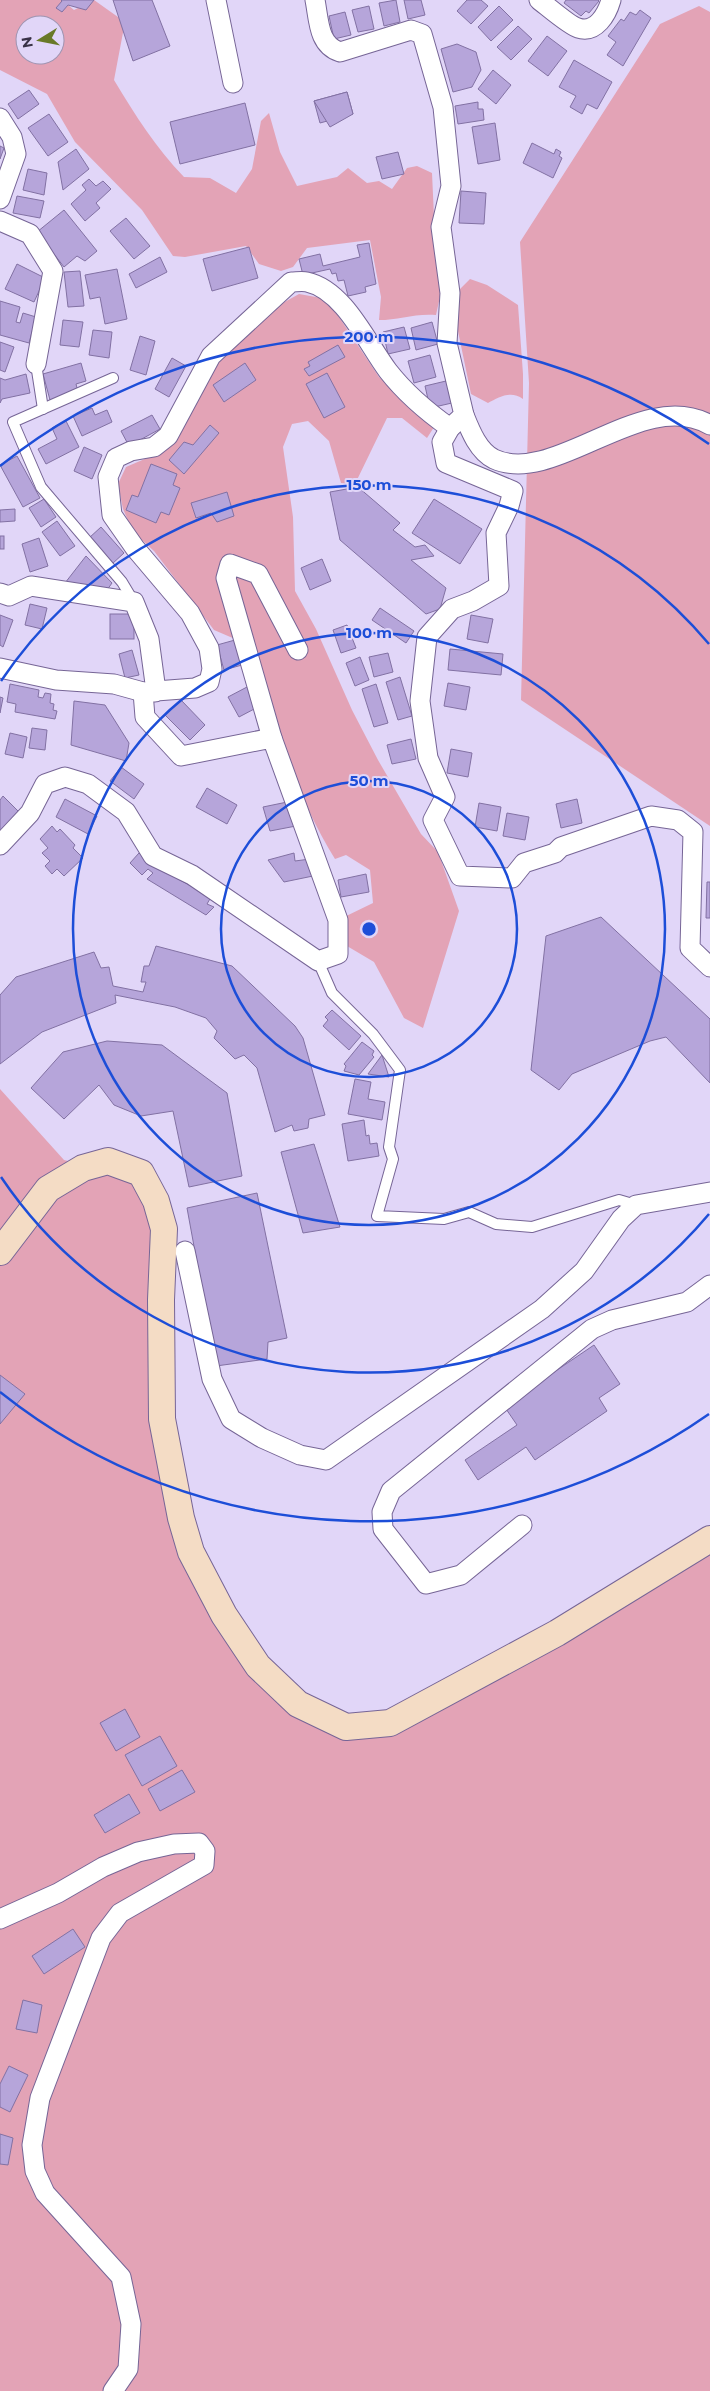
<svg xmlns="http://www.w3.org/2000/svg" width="710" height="2391" font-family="Montserrat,sans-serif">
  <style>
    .green { fill: #e3a3b6; fill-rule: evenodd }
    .building { fill: #b6a5da; stroke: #8271a3 }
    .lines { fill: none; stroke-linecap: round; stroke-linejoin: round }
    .lane-casing { stroke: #766596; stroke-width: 12 }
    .street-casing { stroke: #766596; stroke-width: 21 }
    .secondary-casing { stroke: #766596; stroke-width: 28 }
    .lane { stroke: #fff; stroke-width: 10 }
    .street { stroke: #fff; stroke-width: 19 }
    .secondary { stroke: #f4dcc5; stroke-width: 26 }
    .ring { fill: none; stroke: #1d4ed8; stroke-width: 2.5 }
    .centre { fill: #1d4ed8; stroke: #e1d6f8; stroke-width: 2.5 }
    .ring-label { font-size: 15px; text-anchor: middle; font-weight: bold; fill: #1d4ed8; stroke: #e1d6f8; stroke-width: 4; stroke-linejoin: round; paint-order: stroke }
  </style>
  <rect width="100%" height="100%" fill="#e1d6f8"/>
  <g class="green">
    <path d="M0 0H62L74 10 94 0 125 22 114 80C135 115 156 148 184 177L210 178 236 193 252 169 261 121 269 113 280 152 297 186 337 177 348 168 367 183 379 181 392 189 407 168 417 166 432 173 436 260 441 292 436 315C416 313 398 320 379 320L381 297 370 240 307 248 293 267 281 271 259 264 246 246 185 257 173 256 142 210 75 142 47 94 0 70ZM25 25H55V55H25Z"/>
    <path d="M699 6 710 12V826L521 700 529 383 520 242 660 24Z"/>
    <path d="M470 279 487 285 518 305 523 374V399C511 390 499 397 488 403L471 394 453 307 460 289Z"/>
    <path d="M299 294 327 299 379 377 436 424 427 438 402 418H387L355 484 341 483 329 441 308 421 292 424 283 447 293 517 295 591 316 629 352 710 378 760 421 834 438 852 459 911 423 1028 404 1018 374 962 347 946 338 920 373 903 370 870 346 855 335 859C294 792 270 714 242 642L214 630 154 551 133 532 123 509 118 484 126 467 161 452 196 392 229 349 281 304Z"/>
    <path d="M0 1089 64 1160 127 1176 150 1207 163 1497 218 1621 292 1705 374 1737 710 1528V2391H0Z"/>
  </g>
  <g class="building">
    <path d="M61 0H94L86 10 68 5 62 12 56 8 62 1Z"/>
    <path d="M113 0H152L170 46 133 61Z"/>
    <path d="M396 0 400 22 384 26 379 3Z"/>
    <path d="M404 0H421L425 15 408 19Z"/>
    <path d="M467 0H481L488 6 471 24 457 11Z"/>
    <path d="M566 0H598L599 1 589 13 586 11 581 16 564 3Z"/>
    <path d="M369 6 374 29 358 32 352 10Z"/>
    <path d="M499 6 513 20 491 41 478 27Z"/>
    <path d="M640 10 651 18 623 66 607 55 616 42 608 36 621 19 624 21 630 12 636 15Z"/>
    <path d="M345 12 351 35 334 39 329 16Z"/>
    <path d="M518 26 532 39 511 60 497 47Z"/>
    <path d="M547 36 567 51 548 76 528 61Z"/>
    <path d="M457 44 476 52 481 70 472 87 453 92 441 49Z"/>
    <path d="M574 60 612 82 597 109 587 104 582 114 570 107 576 96 559 87Z"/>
    <path d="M493 70 511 85 496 104 478 89Z"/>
    <path d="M29 90 39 104 18 119 8 104Z"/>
    <path d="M347 92 353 114 320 123 314 101Z"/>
    <path d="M347 92 353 114 330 127 314 101Z"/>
    <path d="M478 102V109H483L484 120 458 124 455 106Z"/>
    <path d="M245 103 255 145 180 164 170 122Z"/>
    <path d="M49 114 68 142 48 156 28 128Z"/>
    <path d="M495 123 500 160 478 164 472 127Z"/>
    <path d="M532 143 554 154 556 149 561 152 559 156 562 158 553 178 523 163Z"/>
    <path d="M0 146 4 148 0 159Z"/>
    <path d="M76 149 89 169 63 190 58 162Z"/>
    <path d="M398 152 404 174 382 179 376 157Z"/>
    <path d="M28 169 47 173 44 195 23 190Z"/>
    <path d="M89 179 96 186 103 181 111 189 96 203 100 208 85 221 71 204 86 190 82 185Z"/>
    <path d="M461 191 486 193 484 224 459 223Z"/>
    <path d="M17 196 44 201 40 218 13 213Z"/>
    <path d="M64 210 97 251 85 261 77 256 64 267 37 232Z"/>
    <path d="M126 218 150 246 134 259 110 231Z"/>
    <path d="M369 243 376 284 365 287 366 292 348 296 344 280 338 281 336 273 332 274 330 269 303 275 299 259 320 254 323 266 360 257 357 245Z"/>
    <path d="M249 247 258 278 212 291 203 259Z"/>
    <path d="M160 257 167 272 136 288 129 274Z"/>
    <path d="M17 264 45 278 34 302 5 289Z"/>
    <path d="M117 269 127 319 105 324 100 297 90 299 85 275Z"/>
    <path d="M80 271 84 306 68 307 64 272Z"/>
    <path d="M0 301 20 307 16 322 20 323 23 313 36 317 29 343 0 335Z"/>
    <path d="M63 320 83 322 79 347 60 345Z"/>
    <path d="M432 322 438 344 416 350 411 328Z"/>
    <path d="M404 327 410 349 388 354 383 332Z"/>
    <path d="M93 330 112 332 109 358 89 355Z"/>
    <path d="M140 336 155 341 146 375 130 370Z"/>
    <path d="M0 342 14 347 5 372 0 370Z"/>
    <path d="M338 345 345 357 309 376 304 369 310 366 308 362Z"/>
    <path d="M430 355 436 377 414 383 408 361Z"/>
    <path d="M172 358 186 366 169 397 155 389Z"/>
    <path d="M81 363 86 381 76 384 78 392 50 400 43 374Z"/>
    <path d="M245 363 256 380 224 402 213 385Z"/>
    <path d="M327 373 345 407 324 418 306 384Z"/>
    <path d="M26 374 30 393 2 399 0 403V378L5 380Z"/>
    <path d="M446 381 452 403 430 408 425 386Z"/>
    <path d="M92 408 95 415 107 410 112 422 82 436 73 416Z"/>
    <path d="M152 415 160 429 129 446 121 431Z"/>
    <path d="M66 421 79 447 46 464 38 449 57 439 52 428Z"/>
    <path d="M210 425 219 433 184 474 169 460 184 442 193 445Z"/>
    <path d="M84 447 102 455 92 479 74 471Z"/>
    <path d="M17 456 40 498 23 507 0 465Z"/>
    <path d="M151 464 177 474 173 485 180 488 169 515 161 512 156 523 126 510 132 495 138 497Z"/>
    <path d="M358 487 400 523 393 530 415 547 425 545 434 556 411 560 446 588 440 609 426 614 340 540 330 492Z"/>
    <path d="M227 492 234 516 217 522 211 513 196 518 191 503Z"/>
    <path d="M44 499 56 517 41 527 29 508Z"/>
    <path d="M434 499 482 529 460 564 412 533Z"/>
    <path d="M15 509V521L0 522V510Z"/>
    <path d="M57 521 75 546 60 556 42 532Z"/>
    <path d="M101 527 124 553 112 564 89 538Z"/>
    <rect x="0" y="536" width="4" height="13"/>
    <path d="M39 538 48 566 30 572 22 544Z"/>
    <path d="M86 556 112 583 107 590 65 583Z"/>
    <path d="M322 559 331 581 310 590 301 568Z"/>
    <path d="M30 604 47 608 42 629 25 625Z"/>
    <path d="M380 608 414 631 406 643 372 620Z"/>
    <rect x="110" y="614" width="24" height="25"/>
    <path d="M0 615 13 620 3 647 0 645Z"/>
    <path d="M471 615 493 619 488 643 467 639Z"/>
    <path d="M347 625 356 648 341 653 333 630Z"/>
    <path d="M235 640 242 665 224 670 217 645Z"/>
    <path d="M450 649 503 654 501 675 448 670Z"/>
    <path d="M132 650 139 675 125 678 119 654Z"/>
    <path d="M388 653 393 672 374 677 369 657Z"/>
    <path d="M360 657 369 680 355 686 346 663Z"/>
    <path d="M400 677 412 716 398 720 386 682Z"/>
    <path d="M448 683 470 687 466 710 444 706Z"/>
    <path d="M10 684 39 690 38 697 43 698 45 693 51 694 50 703 54 704 53 710 57 711 55 719 15 712 16 704 7 702Z"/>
    <path d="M376 684 388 723 374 727 362 689Z"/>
    <path d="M247 687 258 707 239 717 228 697Z"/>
    <path d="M0 697 3 698 0 713Z"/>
    <path d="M181 700 205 725 190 740 165 715Z"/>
    <path d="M74 701 105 705 129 743 126 761 71 745Z"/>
    <path d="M32 728 47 730 45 750 29 748Z"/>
    <path d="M10 733 27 737 23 758 5 754Z"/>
    <path d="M411 739 416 759 392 764 387 745Z"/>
    <path d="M451 749 472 753 468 777 447 773Z"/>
    <path d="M121 767 144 784 134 799 110 781Z"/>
    <path d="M207 788 237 805 227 824 196 807Z"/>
    <path d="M3 796 20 813 0 832V800Z"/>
    <path d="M65 799 97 816 88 834 56 817Z"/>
    <path d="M577 799 582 823 561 828 556 804Z"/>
    <path d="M292 801 296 826 270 831 263 807Z"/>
    <path d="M479 803 501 807 497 831 475 827Z"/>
    <path d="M507 813 529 817 525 840 503 836Z"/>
    <path d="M52 826 57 832 60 829 75 845 73 848 83 858 64 876 57 869 52 874 45 866 50 861 42 853 48 848 40 839Z"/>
    <path d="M139 853 149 863 211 897 207 904 214 907 206 915 147 879 153 873 148 869 142 875 130 863Z"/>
    <path d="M294 853 295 861 310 859 313 876 284 882 268 860Z"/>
    <path d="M366 874 369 892 341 897 338 880Z"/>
    <path d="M707 882H710V918H706Z"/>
    <path d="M601 917 710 1019V1083L666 1037 650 1041 572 1074 559 1090 531 1070 546 936Z"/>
    <path d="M156 946 232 966 295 1026 303 1038 325 1115 309 1119 308 1128 294 1131 292 1125 275 1132 257 1068 244 1055 235 1059 214 1038 217 1031 206 1018 175 1007 115 995 116 1003 42 1032 0 1064V995L16 977 94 952 101 968 109 967 113 986 143 992 146 982H141L144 966H149Z"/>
    <path d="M332 1010 361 1036 349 1050 323 1026 328 1020 325 1017Z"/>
    <path d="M107 1041 162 1045 227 1093 242 1176 189 1187 173 1111 141 1116 114 1105 99 1085 64 1119 31 1088 63 1052Z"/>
    <path d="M362 1042 374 1051 372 1055 374 1057 359 1075 344 1071 346 1066 344 1064Z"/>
    <path d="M382 1055 389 1077 368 1074Z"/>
    <path d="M355 1079 371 1082 368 1099 385 1102 382 1120 348 1114Z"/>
    <path d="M364 1120 366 1136 369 1135 370 1144 377 1143 379 1156 348 1161 342 1124Z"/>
    <path d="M314 1144 340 1227 303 1233 281 1152Z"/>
    <path d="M257 1193 287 1338 268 1342 267 1359 216 1366 187 1208Z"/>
    <path d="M594 1345 620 1384 599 1398 607 1411 535 1460 526 1447 478 1480 465 1460 517 1425 504 1406Z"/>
    <path d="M0 1375 25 1394 0 1424Z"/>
    <path d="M125 1709 140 1737 116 1751 100 1723Z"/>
    <path d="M160 1736 177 1766 142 1786 125 1755Z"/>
    <path d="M182 1770 195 1792 160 1811 148 1789Z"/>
    <path d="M129 1794 140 1813 105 1833 94 1815Z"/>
    <path d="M73 1929 85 1947 44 1974 32 1956Z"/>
    <path d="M23 2000 42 2005 37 2033 16 2029Z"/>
    <path d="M9 2066 28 2075 10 2112 0 2107V2084Z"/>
    <path d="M0 2134 13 2138 8 2165 0 2164Z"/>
  </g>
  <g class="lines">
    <defs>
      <g id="lane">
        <path d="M36 364 43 409"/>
        <path d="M113 378 13 422 41 487 122 582 134 602"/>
        <path d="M318 961 332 993 373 1034 400 1070 389 1147 393 1159 377 1216 444 1219 469 1212 496 1224 532 1227 619 1200 636 1205"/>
      </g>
      <g id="street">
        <path d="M216 0 233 83"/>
        <path d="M315 0C319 20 318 45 340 52L411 30 422 34 443 107 451 186 441 227 450 293 447 343 464 415 450 428 442 442 446 463 513 491 509 506 496 533 499 586 473 601 452 609 427 637 420 701 428 758 445 797 433 820 460 876 512 878 524 863 555 853 561 847 651 816 678 820 693 832 690 948 710 967"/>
        <path d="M539 0C547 6 570 26 578 28 596 34 607 14 611 0"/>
        <path d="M0 118 12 137 16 154 0 199"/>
        <path d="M0 221 30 234 53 271 36 364"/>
        <path d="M464 415C470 430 478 451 494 459 555 487 643 386 710 425"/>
        <path d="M0 593 9 596 31 586 134 602 149 639 156 691 195 688 209 682 212 669 209 648 190 613 135 548 112 515 108 477 116 458 131 451 154 447 168 436 211 356 291 282C296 282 302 281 307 282 344 290 367 343 388 371 406 394 426 411 450 428"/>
        <path d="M0 668 56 680 114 684 143 692H155"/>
        <path d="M272 738 226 578 230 564 258 574 298 650"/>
        <path d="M0 845 30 813 45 784 65 777 88 784 126 812 153 856 192 875 318 961 338 954V920L272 738 181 756 145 717 143 692"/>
        <path d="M185 1251 212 1379 231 1419 262 1438 300 1455 326 1460 542 1309 584 1271 621 1219 636 1205 710 1192"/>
        <path d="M522 1525 461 1575 426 1584 383 1529 382 1512 391 1491 592 1329 612 1320 687 1302 710 1285"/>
        <path d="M0 1919 58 1893 103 1867 138 1852 174 1844 199 1843 205 1851 204 1865 120 1913 101 1938 40 2098 32 2145 35 2171 45 2193 121 2277 131 2324 128 2369 113 2391"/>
      </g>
      <path id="secondary" d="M0 1252 48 1189 83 1168 108 1161 141 1173 156 1201 164 1229 161 1300 162 1419 181 1518 191 1552 224 1615 258 1666 298 1704 346 1727 390 1723 557 1633 710 1539"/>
    </defs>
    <use href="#lane" class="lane-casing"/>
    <use href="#street" class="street-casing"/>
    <use href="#secondary" class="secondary-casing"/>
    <use href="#lane" class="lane"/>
    <use href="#street" class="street"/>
    <use href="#secondary" class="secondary"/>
  </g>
  <g class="ring">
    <circle cx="369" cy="929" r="148"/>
    <circle cx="369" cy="929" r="296"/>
    <path d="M709 1214A444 444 0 0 1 1 1177M1 681A444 444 0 0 1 709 644"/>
    <path d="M709 1414A592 592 0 0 1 0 1392M0 466A592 592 0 0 1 709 444"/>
  </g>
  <circle cx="369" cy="929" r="8" class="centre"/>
  <g class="ring-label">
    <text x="369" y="342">200 m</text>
    <text x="369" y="490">150 m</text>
    <text x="369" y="638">100 m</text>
    <text x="369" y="786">50 m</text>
  </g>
  <g transform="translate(40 40) rotate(260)"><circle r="24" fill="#e1d6f8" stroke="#9e94b1"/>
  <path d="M0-4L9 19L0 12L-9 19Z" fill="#697927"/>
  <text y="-8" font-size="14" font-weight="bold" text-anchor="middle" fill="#393247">N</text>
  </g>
</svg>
